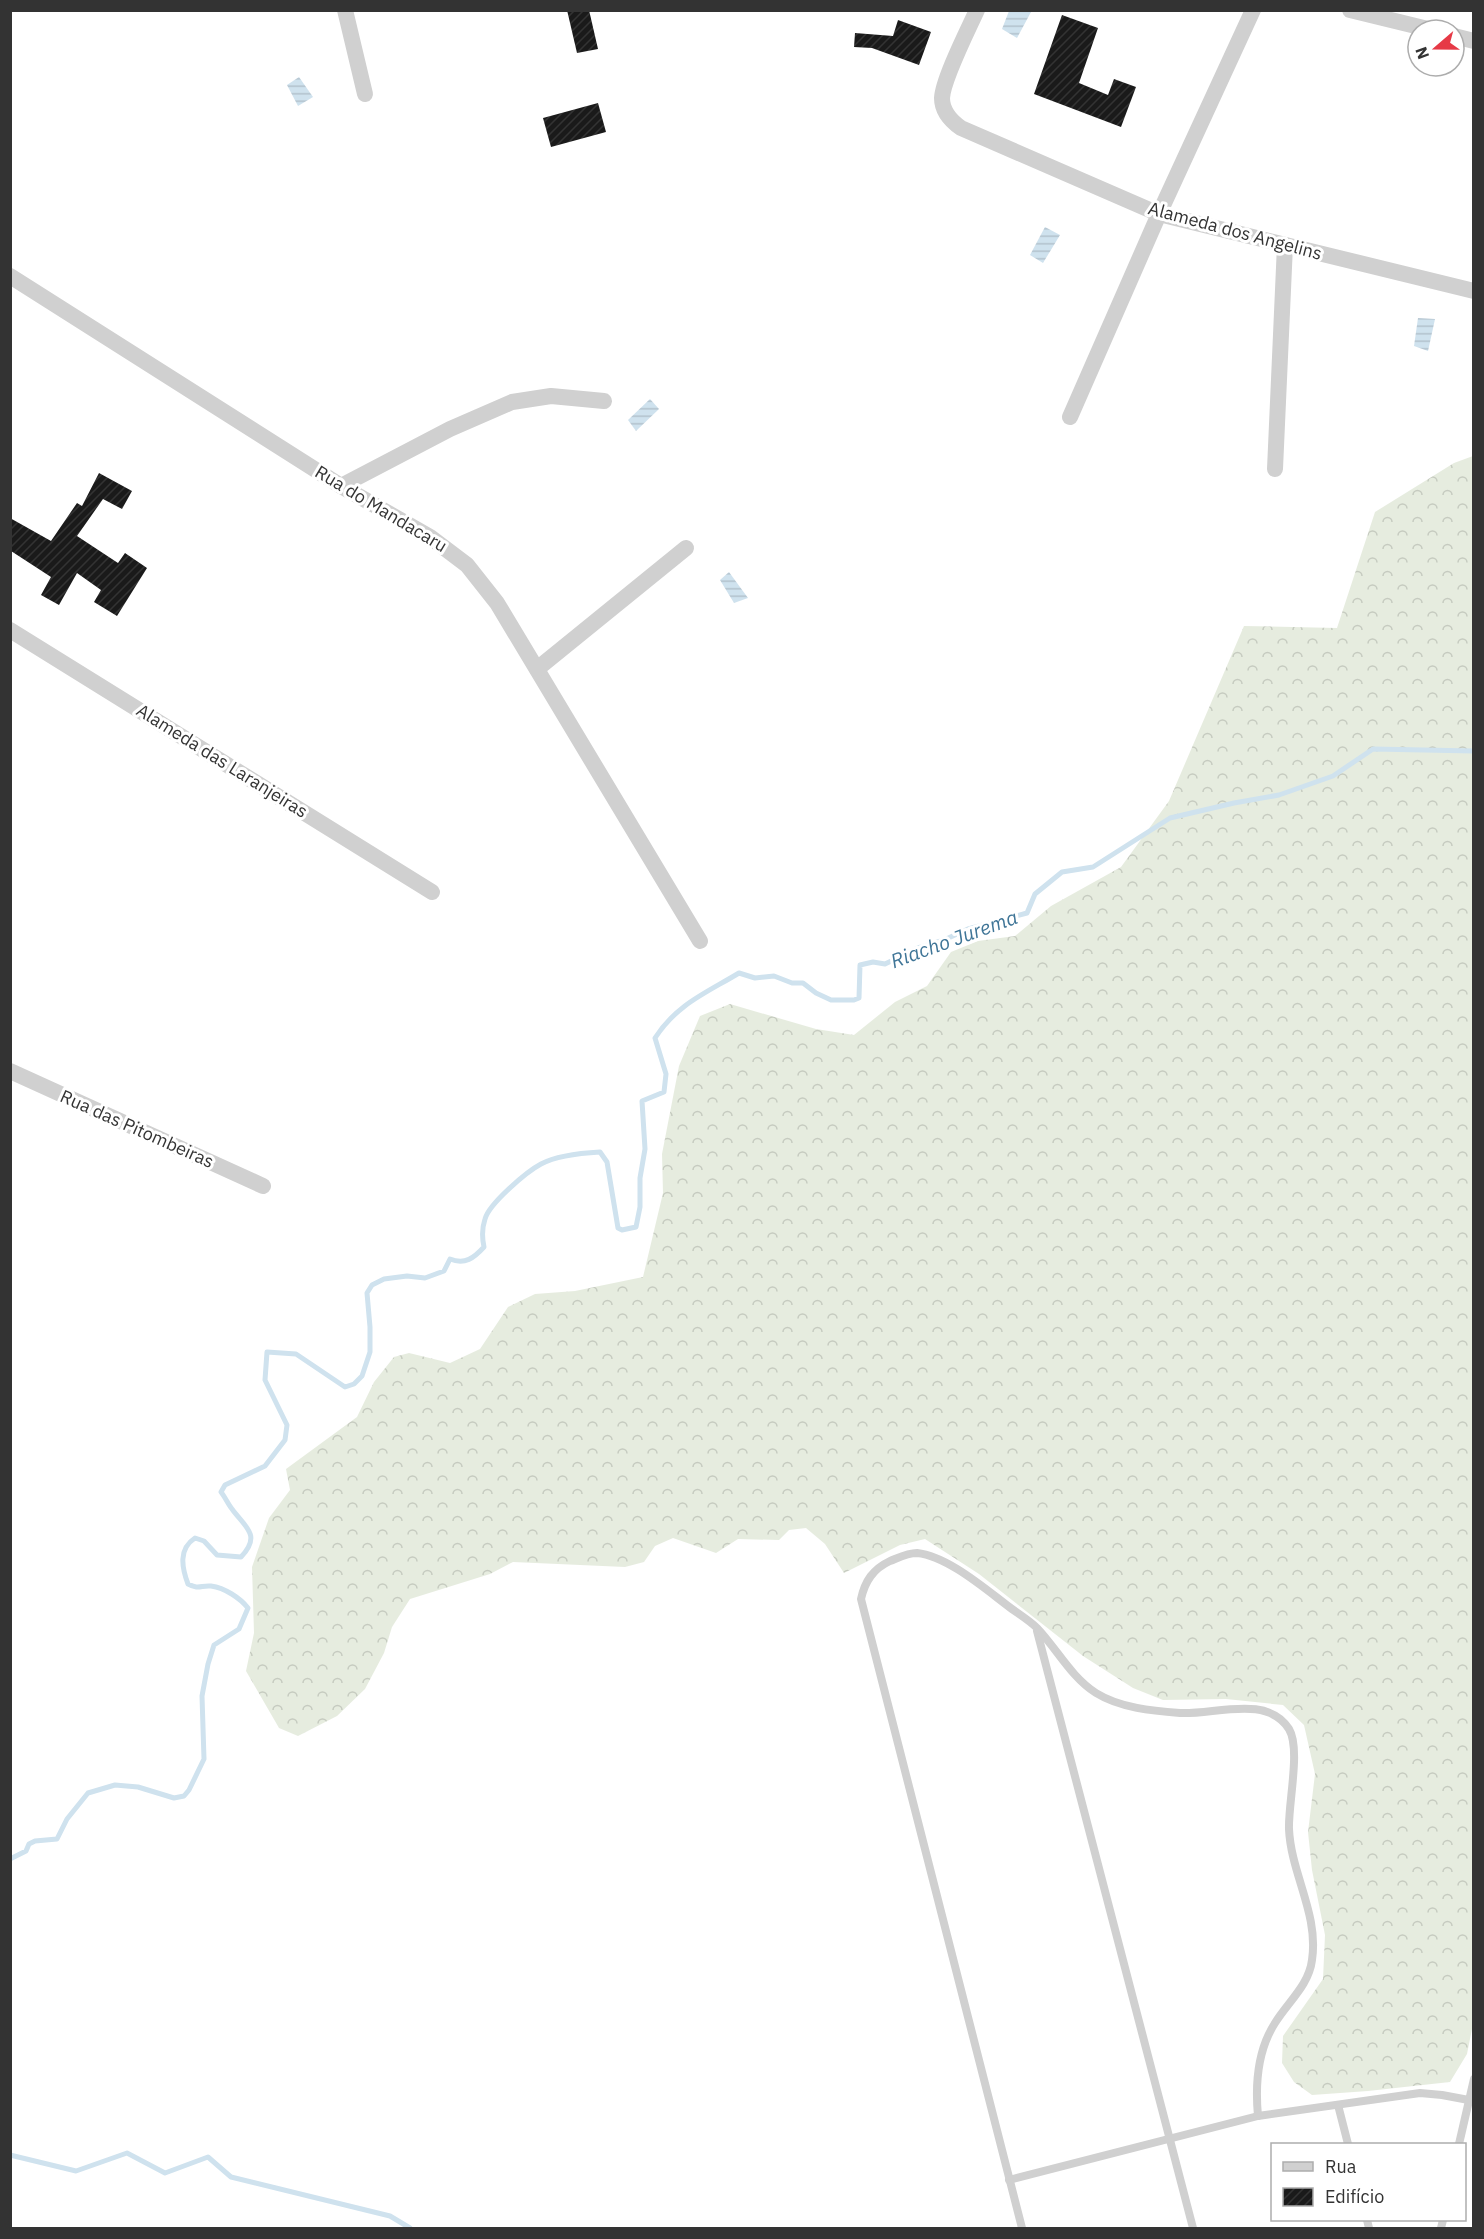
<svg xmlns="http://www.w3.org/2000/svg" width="1484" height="2239" font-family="'IBM Plex Sans',sans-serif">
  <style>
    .forest { fill: url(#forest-crowns) }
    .water { fill: url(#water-rules) }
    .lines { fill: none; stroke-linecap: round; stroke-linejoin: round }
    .stream { stroke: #cfe2ee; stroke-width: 5 }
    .building { fill: url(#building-hatch) }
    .service { stroke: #d0d0d0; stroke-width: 8 }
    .minor { stroke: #d0d0d0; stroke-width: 16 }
    .labels { text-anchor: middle; stroke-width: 6; stroke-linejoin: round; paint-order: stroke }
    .street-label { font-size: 18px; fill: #333; stroke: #fff }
    .water-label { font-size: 20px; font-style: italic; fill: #3f7597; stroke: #fff }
  </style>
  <defs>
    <pattern id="forest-crowns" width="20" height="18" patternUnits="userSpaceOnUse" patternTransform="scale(1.5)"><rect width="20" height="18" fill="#e6ecdf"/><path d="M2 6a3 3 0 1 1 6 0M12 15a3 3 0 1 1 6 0" fill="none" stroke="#c6cbc0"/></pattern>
    <pattern id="water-rules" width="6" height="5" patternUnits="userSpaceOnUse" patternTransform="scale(1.5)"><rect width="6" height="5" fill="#cfe2ee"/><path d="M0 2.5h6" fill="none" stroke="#b2c2cd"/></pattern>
    <pattern id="building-hatch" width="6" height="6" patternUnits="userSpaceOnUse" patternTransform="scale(1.5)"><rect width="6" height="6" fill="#1a1a1a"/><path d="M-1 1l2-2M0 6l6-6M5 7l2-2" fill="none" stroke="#333"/></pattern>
  </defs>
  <rect width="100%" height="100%" fill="#fff"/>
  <path class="forest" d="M1473 456 1474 2019 1467 2054 1450 2082 1368 2091 1312 2095 1294 2082 1282 2063 1283 2036 1323 1979 1325 1935 1312 1870 1308 1832 1315 1774 1304 1725 1283 1705 1226 1699 1163 1700 1133 1688 1083 1656 979 1574 925 1539 900 1545 844 1573 825 1544 806 1528 789 1530 779 1540 738 1539 716 1553 673 1538 655 1546 644 1562 625 1567 513 1562 490 1574 410 1599 392 1627 384 1653 365 1689 337 1716 298 1736 279 1728 246 1671 254 1633 252 1567 269 1518 290 1490 286 1469 357 1417 374 1382 394 1357 409 1353 450 1363 480 1349 508 1307 535 1294 575 1291 643 1277 663 1193 662 1154 679 1066 700 1016 730 1004 816 1029 854 1035 895 1002 927 986 951 952 978 941 1015 936 1051 906 1121 867 1169 801 1244 626 1337 628 1375 512 1454 463Z"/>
  <g class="water">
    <path d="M1009 11 1031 12 1017 38 1002 29Z"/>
    <path d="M299 77 313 97 298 106 287 85Z"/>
    <path d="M1045 227 1060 235 1043 263 1030 255Z"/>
    <path d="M1418 318 1435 319 1428 351 1414 346Z"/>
    <path d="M650 399 659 409 636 431 628 420Z"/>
    <path d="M729 572 748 598 734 603 720 580Z"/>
  </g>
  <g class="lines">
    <g class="stream">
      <path d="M10 1859 26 1851 29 1844 35 1841 57 1839 67 1819 88 1793 115 1785 138 1787 174 1798 184 1796 189 1790 204 1759 202 1696 208 1664 214 1645 239 1629 248 1608C240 1598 225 1588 211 1586 201 1585 199 1590 188 1584 182 1568 178 1549 195 1538L204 1541 217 1555 241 1557C262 1535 245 1527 232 1509 228 1504 225 1497 221 1492L225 1485 265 1466 285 1440 287 1425 265 1380 267 1352 296 1354 345 1387 354 1384 362 1376 370 1352V1327L367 1293 372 1285 384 1279 407 1276 425 1278 444 1271 450 1259C465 1265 474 1258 484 1247 482 1238 482 1228 485 1219 489 1204 526 1172 541 1164 558 1155 581 1153 600 1152L607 1162 618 1228 622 1230 636 1227 640 1207V1178L645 1149 642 1101 664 1092 666 1074 655 1038C677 1004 706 993 739 973L755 978 774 976 792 983H803L816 993 831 1000H854L859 998 860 965 873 962 885 964 918 948 944 940 968 929 1027 913 1035 894 1062 872 1093 867 1170 818 1234 803 1279 795 1333 776 1373 749 1474 751"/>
      <path d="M10 2155 76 2171 127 2153 165 2173 208 2157 231 2177 390 2216 410 2228"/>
    </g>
  </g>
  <g class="building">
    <path d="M567 10H589L598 49 577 53Z"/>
    <path d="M1062 15 1098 28 1079 83 1108 95 1114 79 1136 87 1121 127 1034 94Z"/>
    <path d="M898 20 931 32 919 65 872 48 854 47 855 33 893 36Z"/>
    <path d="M598 103 606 132 551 147 543 118Z"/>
    <path d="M99 473 132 491 122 509 103 499 77 536 118 563 125 553 147 568 117 616 94 602 101 590 77 573 59 605 41 595 51 577 11 551 10 518 51 541 77 503 82 506Z"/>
  </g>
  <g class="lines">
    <g class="service">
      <path d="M1037 1631 1193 2228"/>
      <path d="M1338 2105 1348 2144"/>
      <path d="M1459 2144 1474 2079"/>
      <path d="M1009 2180 1258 2116 1420 2093 1442 2095 1474 2101"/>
      <path d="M1367 2220 1369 2228"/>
      <path d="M1022 2228 861 1599C865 1581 873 1569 890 1561 898 1558 907 1553 917 1553 947 1556 984 1588 1008 1606 1017 1613 1029 1620 1037 1628 1057 1649 1071 1677 1096 1693 1120 1708 1153 1711 1180 1713 1214 1715 1267 1694 1289 1729 1301 1749 1288 1804 1289 1829 1291 1874 1319 1914 1312 1960 1309 1985 1288 2002 1275 2023 1257 2051 1255 2084 1258 2116"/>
      <path d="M1441 2228 1443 2220"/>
    </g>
    <g class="minor">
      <path d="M345 10 365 94"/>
      <path d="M977 10C968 30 943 79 942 98 942 112 951 121 961 128L1159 214 1474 291"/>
      <path d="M1350 10 1432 30"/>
      <path d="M1454 36 1474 41"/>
      <path d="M10 276 341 486 430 537 467 565 497 603 700 941"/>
      <path d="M1070 417 1159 214 1253 10"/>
      <path d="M1275 469 1285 245"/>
      <path d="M341 486 450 429 512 402 551 396 604 401"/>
      <path d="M10 630 432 892"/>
      <path d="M537 669 686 548"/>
      <path d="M10 1071 263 1186"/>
    </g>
  </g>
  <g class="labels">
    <g class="street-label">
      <text transform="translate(1235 231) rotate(15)" y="6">Alameda dos Angelins</text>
      <text transform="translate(381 509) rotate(31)" y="6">Rua do Mandacaru</text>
      <text transform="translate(222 761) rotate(32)" y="6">Alameda das Laranjeiras</text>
      <text transform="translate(137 1129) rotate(24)" y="6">Rua das Pitombeiras</text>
    </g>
    <g class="water-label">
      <text transform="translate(954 939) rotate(-20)" y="7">Riacho Jurema</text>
    </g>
  </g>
  <rect width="1484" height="2239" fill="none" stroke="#333333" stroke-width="24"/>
  <rect x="1271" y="2143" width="195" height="78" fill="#ffffff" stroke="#adadad" stroke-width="1.5"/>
  <rect x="1283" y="2162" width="30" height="9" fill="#d0d0d0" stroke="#adadad" stroke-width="1.5"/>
  <text x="1325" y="2173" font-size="18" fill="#333333">Rua</text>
  <rect x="1283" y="2188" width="30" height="18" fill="url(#building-hatch)" stroke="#adadad" stroke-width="1.5"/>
  <text x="1325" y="2203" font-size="18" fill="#333333">Edifício</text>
  <g transform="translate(1436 48) rotate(250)"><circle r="28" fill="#ffffff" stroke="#adadad" stroke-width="1.5"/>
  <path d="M0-4.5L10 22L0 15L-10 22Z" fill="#e63946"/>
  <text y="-9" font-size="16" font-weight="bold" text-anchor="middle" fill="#333333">N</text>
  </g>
</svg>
